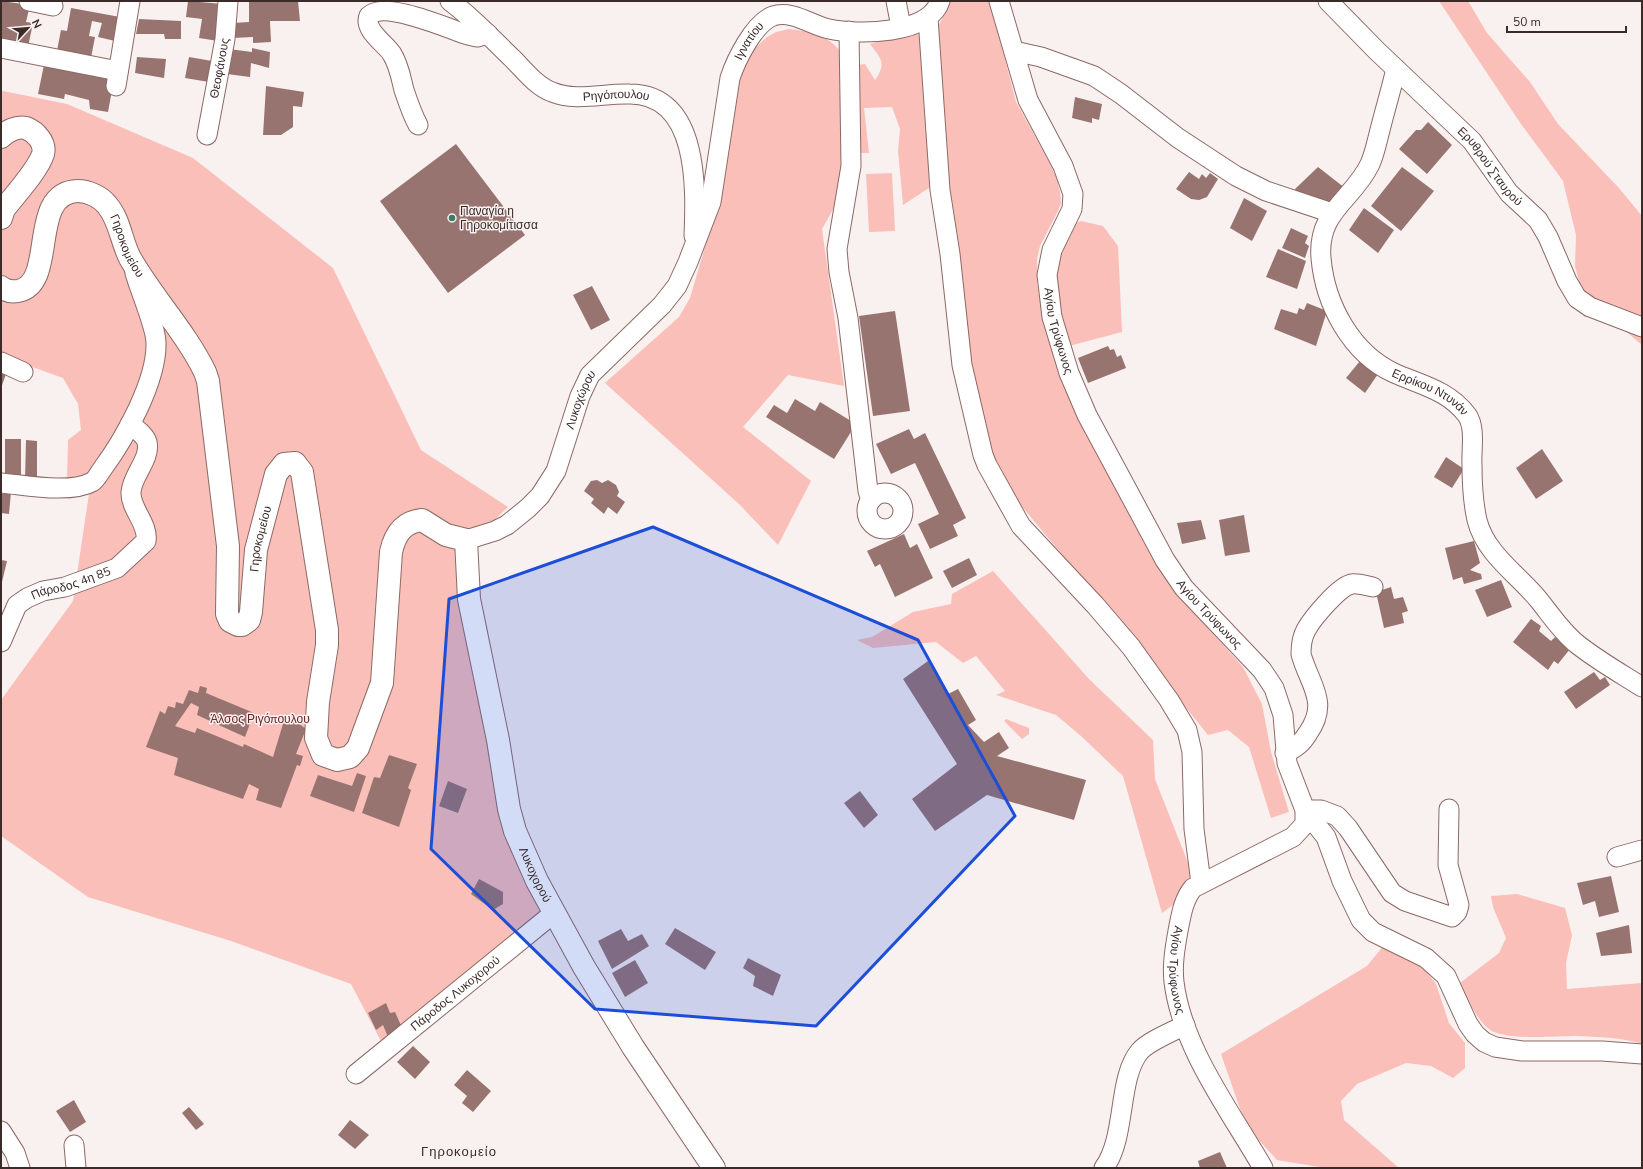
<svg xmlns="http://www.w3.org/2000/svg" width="1643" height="1169" font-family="'Nunito Sans',sans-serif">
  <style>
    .green { fill: #fabfb9 }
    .building { fill: #987470 }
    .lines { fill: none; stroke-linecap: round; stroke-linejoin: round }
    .minor-casing { stroke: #8c6965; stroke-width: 21 }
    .tertiary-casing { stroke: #8c6965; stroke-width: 24 }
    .minor { stroke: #fff; stroke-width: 19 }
    .tertiary { stroke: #fff; stroke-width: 22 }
    .marked { fill: #1d4ed8; fill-opacity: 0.2; stroke: #1d4ed8; stroke-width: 3; stroke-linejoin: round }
    .poi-dot { fill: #3a7b6c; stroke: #f9f1f0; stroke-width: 1.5 }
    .labels { text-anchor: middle; stroke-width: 3; stroke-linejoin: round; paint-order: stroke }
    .street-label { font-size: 12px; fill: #3a2b29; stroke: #f9f1f0 }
    .poi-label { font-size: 12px; fill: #3a2b29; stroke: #f9f1f0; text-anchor: start }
    .park-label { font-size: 12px; fill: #6d2522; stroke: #f9f1f0 }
    .neighbourhood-label { font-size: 13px; letter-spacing: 1px; fill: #3a2b29; stroke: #f9f1f0 }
  </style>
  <rect width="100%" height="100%" fill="#f9f1f0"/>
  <g class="green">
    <path d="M947 1H990L1016 102 1050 164 1057 179 1060 192 1061 203 1058 211 1040 246 1037 259V284L1044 325 1065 390 1148 549 1179 596 1243 667 1262 704 1271 752 1289 812 1271 818 1249 747 1228 730 1208 735 1092 591 1010 492 991 455 969 353 949 219 937 28 945 14Z"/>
    <path d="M1439 1H1468L1487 33 1530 82 1558 124 1618 187 1642 216V345L1591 302 1581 289 1575 266 1576 235 1563 181 1521 124Z"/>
    <path d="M789 29C808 31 828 35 840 51L845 151 840 197 822 229 844 386 788 375 743 427 811 481 778 545 739 504 605 383 679 317 690 298 710 230 731 98 747 59 757 46 767 37 776 32Z"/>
    <path d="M920 34 932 186 903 205 898 151 900 129 892 107 864 108 869 153H859L856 65 865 64 875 80C887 63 881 59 870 44L898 36Z"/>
    <path d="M3 91 67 104 193 158 333 268 421 450 508 507 473 541 459 590 547 914 382 1043 351 984 231 941 88 897 1 836V700L73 601 90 487 67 481 68 440 81 430 78 404 63 378 13 360 1 352V92Z"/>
    <path d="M892 173 895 231 869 232 866 174Z"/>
    <path d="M1081 221 1103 226 1118 246 1122 332 1069 346 1052 282 1055 255 1070 225Z"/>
    <path d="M993 571 1089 679 1153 740 1155 779 1192 873 1173 905 1162 913 1123 776 1081 736 1056 715 996 695 1005 691 976 656 963 663 936 642 873 648 857 640 872 637 913 612 951 604 952 594Z"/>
    <path d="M1006 719 1029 728V734L1022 739 1004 721Z"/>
    <path d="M1517 894 1565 908 1572 935 1566 963 1567 989 1642 983V1044C1621 1037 1598 1037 1576 1036 1557 1036 1503 1041 1489 1029 1475 1018 1468 998 1460 983L1499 953 1506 938 1493 907 1491 896Z"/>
    <path d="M1385 944 1417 959 1436 984 1449 1023 1465 1043V1068L1453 1078 1431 1066 1406 1063 1357 1084 1341 1101 1344 1120 1399 1168H1325L1277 1160 1246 1126 1221 1054 1367 966Z"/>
  </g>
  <g class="building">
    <path d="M1 1 30 5 26 22 33 23 28 47 1 42Z"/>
    <path d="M188 1 223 4 218 41 199 38 202 19 186 17Z"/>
    <path d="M298 1 300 21H270L271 42 253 43V37L233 38V23L249 22V2Z"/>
    <path d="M71 8 120 17 115 41 98 37 102 23 92 21 89 36 95 37 90 63 56 56 61 30 67 31Z"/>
    <path d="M139 19 181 21V39H165L164 34H136Z"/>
    <path d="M252 48 270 52 269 68 251 63 250 77 227 74 229 49 252 52Z"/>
    <path d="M137 57 166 59 164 78 135 73Z"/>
    <path d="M189 57 212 61 209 82 185 78Z"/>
    <path d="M45 60 115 74 108 112 90 109 89 100 65 94 64 99 38 94Z"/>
    <path d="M266 86 304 92 302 107 293 106V127L281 135H263Z"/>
    <path d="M1075 97 1102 104 1099 120 1092 118V123L1072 118Z"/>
    <path d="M1428 122 1452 145 1427 174 1399 149 1416 130H1421Z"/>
    <path d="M456 144 525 235 448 293 380 201Z"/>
    <path d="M1318 167 1345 188 1330 207 1297 198 1295 189Z"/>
    <path d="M1402 167 1434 191 1401 231 1371 206Z"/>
    <path d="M1189 172 1199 179 1202 174 1206 178 1210 173 1218 179 1207 197 1199 200 1191 199 1176 189Z"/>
    <path d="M1244 198 1267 211 1252 241 1230 228Z"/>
    <path d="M1364 208 1394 230 1378 253 1349 230Z"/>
    <path d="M1291 228 1308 236 1305 243 1309 246 1305 258 1282 248Z"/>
    <path d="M1278 249 1306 261 1297 289 1266 277Z"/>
    <path d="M592 286 610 320 591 330 573 295Z"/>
    <path d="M1307 303 1327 311 1316 346 1274 329 1281 309 1297 314 1299 308 1304 310Z"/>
    <path d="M895 311 910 411 873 416 859 316Z"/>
    <path d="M1108 346 1110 350 1114 349 1117 357 1121 355 1126 368 1088 383 1078 358Z"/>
    <path d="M1360 361 1378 374 1365 393 1346 378Z"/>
    <path d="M1 373 6 374 1 388Z"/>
    <path d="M795 399 815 411 820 402 856 424 834 459 766 417 774 405 787 413Z"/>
    <path d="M909 429 914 439 925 433 966 518 953 525 958 536 930 549 918 524 939 514 915 463 891 474 876 444Z"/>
    <rect x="5" y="439" width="16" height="38"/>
    <path d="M26 440 37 441V480H25Z"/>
    <path d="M1542 449 1563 481 1536 499 1516 468Z"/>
    <path d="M1446 457 1464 469 1452 488 1434 477Z"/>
    <path d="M597 480 602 483 608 480 616 485 619 492 617 496 625 502 617 514 608 507 604 514 591 503 594 499 584 491 591 481Z"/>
    <path d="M5 491 11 492 9 514 1 513V494H4Z"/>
    <path d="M1244 515 1250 552 1225 556 1219 520Z"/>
    <path d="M1201 520 1206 539 1182 544 1177 523Z"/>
    <path d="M904 534 910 548 917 544 933 578 895 597 880 564 875 567 867 551Z"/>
    <path d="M1474 541 1480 563 1470 570 1481 574 1482 579 1464 584 1462 577 1453 580 1445 548Z"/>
    <path d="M969 558 977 575 952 588 943 571Z"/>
    <path d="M1 560 7 561 2 582H1Z"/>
    <path d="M1501 580 1512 607 1487 617 1475 590Z"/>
    <path d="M1391 587 1394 599 1403 597 1408 611 1402 613 1404 623 1384 628 1376 592Z"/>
    <path d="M1531 619 1541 626 1539 631 1551 641 1555 637 1570 649 1558 664 1554 661 1548 670 1513 642Z"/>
    <path d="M928 661 948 694 958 689 976 720 968 725 984 742 999 732 1009 748 997 756 1086 780 1074 820 987 795 935 831 912 799 957 764 903 679Z"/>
    <path d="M1594 672 1600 680 1605 677 1610 685 1576 709 1564 692Z"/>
    <path d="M200 686 207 688 206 693 254 713 245 737 197 715 199 707 191 703 175 726 195 733 197 728 243 747 244 744 273 757 286 714 306 729 296 754 303 756 300 766 297 765 281 808 256 800 259 789 249 784 243 799 174 775 178 758 146 747 160 711 165 714 168 706 175 708 176 702 183 704 189 690 198 693Z"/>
    <path d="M389 755 417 764 408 788 411 790 399 827 362 813 374 777 380 778Z"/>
    <path d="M357 773 366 776 354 812 310 796 318 775 352 786Z"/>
    <path d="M448 781 467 789 458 813 439 806Z"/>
    <path d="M860 791 878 815 864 828 844 803Z"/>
    <path d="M1611 876 1619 912 1599 917 1595 901 1583 905 1577 883Z"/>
    <path d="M479 879 503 892V904L493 910 471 894Z"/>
    <path d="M1629 925 1632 953 1601 956 1596 933Z"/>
    <path d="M675 928 716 952 705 970 665 944Z"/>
    <path d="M621 929 628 941 642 934 649 946 612 969 598 941Z"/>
    <path d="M748 958 781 975 773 996 753 986 755 976 743 968Z"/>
    <path d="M635 960 648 983 625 997 612 973Z"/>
    <path d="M386 1003 390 1013 395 1012 403 1030 388 1037 383 1025 376 1030 368 1013Z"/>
    <path d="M413 1046 430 1062 415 1079 397 1062Z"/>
    <path d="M467 1070 491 1091 473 1112 462 1103 467 1096 454 1085Z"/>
    <path d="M74 1100 86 1122 70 1132 56 1111Z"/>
    <path d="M189 1107 204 1124 196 1130 182 1113Z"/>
    <path d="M350 1120 369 1135 355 1149 338 1135Z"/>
    <path d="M1220 1152 1227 1168H1200L1198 1161Z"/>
  </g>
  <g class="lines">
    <defs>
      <g id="minor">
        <path d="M29 1 53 6"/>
        <path id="s1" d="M450 1C473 18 492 39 513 59 524 70 536 86 552 92 576 102 604 93 630 94 699 94 696 188 694 236"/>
        <path d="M896 1 901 27"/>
        <path id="s2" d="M999 1 1028 100 1063 166 1073 194 1072 209 1052 250 1047 275 1052 317 1069 373 1087 415 1165 560 1184 588 1262 670 1274 688 1283 715 1287 763 1305 810V824L1293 837 1193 888C1183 900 1181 916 1178 931 1175 948 1172 965 1174 982 1182 1048 1231 1112 1263 1168"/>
        <path id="s3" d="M1328 1 1377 51 1472 141 1509 193 1538 220 1548 237 1567 281 1577 298 1590 307 1642 327"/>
        <path d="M928 18 940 190 950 254 962 365 983 455 987 465 1021 526 1095 605 1131 647 1169 700 1187 730 1192 752 1194 829 1201 883"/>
        <path d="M849 31 851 166 837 249 839 272 848 318 868 491 871 500"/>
        <path d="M1 48 118 71"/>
        <path d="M1014 51 1041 57 1094 76 1121 94 1178 138 1236 176 1266 191 1332 213"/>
        <path id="s4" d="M1396 69C1391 90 1385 110 1380 130 1377 141 1375 153 1370 164 1353 200 1317 211 1321 258 1325 304 1351 353 1394 373 1421 385 1448 390 1467 415 1476 428 1471 450 1472 465 1472 483 1473 502 1477 520 1485 553 1517 574 1538 599 1551 615 1561 631 1577 644 1597 660 1620 673 1642 687"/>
        <path d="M116 86 130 1"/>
        <path d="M418 125C412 114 408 102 404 90 401 78 399 65 392 54 386 44 363 30 369 16 384 0 449 29 468 35L477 37 488 34"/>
        <path id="s5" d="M207 135 225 39 228 1"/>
        <path d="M1 362 23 372"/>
        <path d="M1 483C25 485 70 494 92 482 96 480 100 472 103 468 125 438 157 381 156 343 156 327 140 291 135 273"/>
        <circle cx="885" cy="511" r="18"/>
        <path id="s6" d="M466 540 495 531 507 525 528 508 540 496 556 471 580 396 590 375 662 305 677 286 688 262 711 202 730 78C736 60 754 23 773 16 792 10 811 25 829 29 857 35 929 35 940 1"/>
        <path id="s7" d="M1 642 17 605 27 598 43 591 65 587 117 568 146 541C149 524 130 509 131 492 132 475 151 459 147 442 145 435 136 429 130 424"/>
        <path d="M1285 753C1296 748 1302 743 1308 733 1330 702 1309 684 1301 654 1301 646 1302 637 1306 630 1312 619 1339 586 1352 584 1358 583 1367 586 1373 587"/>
        <path d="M1305 810H1321L1337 816 1348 828 1392 893 1405 901 1452 917 1457 912 1459 905 1448 865 1449 809"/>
        <path d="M1306 816 1314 822 1326 837 1342 881 1361 920 1373 932 1426 958 1446 976 1468 1024 1475 1034 1484 1042 1495 1047 1522 1051H1602L1642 1054"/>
        <path d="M1617 857 1642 850"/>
        <path id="s8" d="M356 1074 554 913"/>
        <path d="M1 1131 15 1153 20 1168"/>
        <path d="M74 1145 76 1168"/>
        <path d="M1104 1168C1127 1136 1117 1078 1140 1051 1149 1041 1172 1032 1185 1025"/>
      </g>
      <g id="tertiary">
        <path d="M1 137C7 131 17 126 26 128 36 132 46 143 43 154 38 170 14 196 4 209L1 218"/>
        <path id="s9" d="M1 287C6 291 12 292 18 291 58 284 27 192 78 191 88 191 101 197 107 205 120 220 121 241 130 258 152 297 185 331 205 372L208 381 228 546 227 614 230 621 238 625H242L249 620 251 612 256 550 276 474 284 464 295 463 302 472 327 630V645L318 702 316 738 323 755 337 760 350 757 358 748 382 683 391 552C395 534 403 522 422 520L446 535 466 540 469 599 498 740 509 809 515 831 537 881 584 967 633 1047 714 1168"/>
      </g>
    </defs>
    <use href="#minor" class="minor-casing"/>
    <use href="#tertiary" class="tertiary-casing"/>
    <use href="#minor" class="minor"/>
    <use href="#tertiary" class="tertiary"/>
  </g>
  <path class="marked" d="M653 527 918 640 1015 816 816 1026 595 1009 431 849 449 599Z"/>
  <circle class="poi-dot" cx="452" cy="218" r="4"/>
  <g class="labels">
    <g class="street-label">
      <text dy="4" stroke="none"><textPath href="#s6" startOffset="602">Ιγνατίου</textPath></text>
      <text dy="4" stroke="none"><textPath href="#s5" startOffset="68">Θεοφάνους</textPath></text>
      <text dy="4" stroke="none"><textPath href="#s1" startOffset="202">Ρηγόπουλου</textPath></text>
      <text dy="4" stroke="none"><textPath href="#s3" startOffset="232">Ερυθρού Σταυρού</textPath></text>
      <text dy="4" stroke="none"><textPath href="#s9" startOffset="224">Γηροκομείου</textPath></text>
      <text dy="4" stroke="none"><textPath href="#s2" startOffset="351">Αγίου Τρύφωνος</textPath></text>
      <text dy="4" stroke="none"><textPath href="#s4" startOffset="391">Ερρίκου Ντυνάν</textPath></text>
      <text dy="4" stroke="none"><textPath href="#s6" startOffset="193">Λυκοχώρου</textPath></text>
      <text dy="4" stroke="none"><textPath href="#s9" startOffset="728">Γηροκομείου</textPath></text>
      <text dy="4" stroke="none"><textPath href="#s7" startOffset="99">Πάροδος 4η 85</textPath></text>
      <text dy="4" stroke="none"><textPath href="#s2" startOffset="675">Αγίου Τρύφωνος</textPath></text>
      <text dy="4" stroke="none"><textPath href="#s9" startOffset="1799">Λυκοχορού</textPath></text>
      <text dy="4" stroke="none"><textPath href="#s2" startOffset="1130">Αγίου Τρύφωνος</textPath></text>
      <text dy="4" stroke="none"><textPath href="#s8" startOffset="128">Πάροδος Λυκοχορού</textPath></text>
    </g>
    <g class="poi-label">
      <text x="460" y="215">Παναγία η<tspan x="460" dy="14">Γηροκομίτισσα</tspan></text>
    </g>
    <g class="park-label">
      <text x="260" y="723">Άλσος Ριγόπουλου</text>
    </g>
    <g class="neighbourhood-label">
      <text x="459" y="1156">Γηροκομείο</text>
    </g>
  </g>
  <rect width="1643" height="1169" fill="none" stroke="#3a2b29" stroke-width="4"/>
  <g transform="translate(28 28) rotate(64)" stroke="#f9f1f0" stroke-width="3" paint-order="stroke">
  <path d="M0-3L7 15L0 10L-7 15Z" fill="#3a2b29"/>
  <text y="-6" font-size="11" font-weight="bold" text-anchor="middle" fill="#3a2b29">N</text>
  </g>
  <path d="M1507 26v6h119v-6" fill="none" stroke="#3a2b29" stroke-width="2"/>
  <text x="1513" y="26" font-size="12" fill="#3a2b29" stroke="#f9f1f0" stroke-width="3" paint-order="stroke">50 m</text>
</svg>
